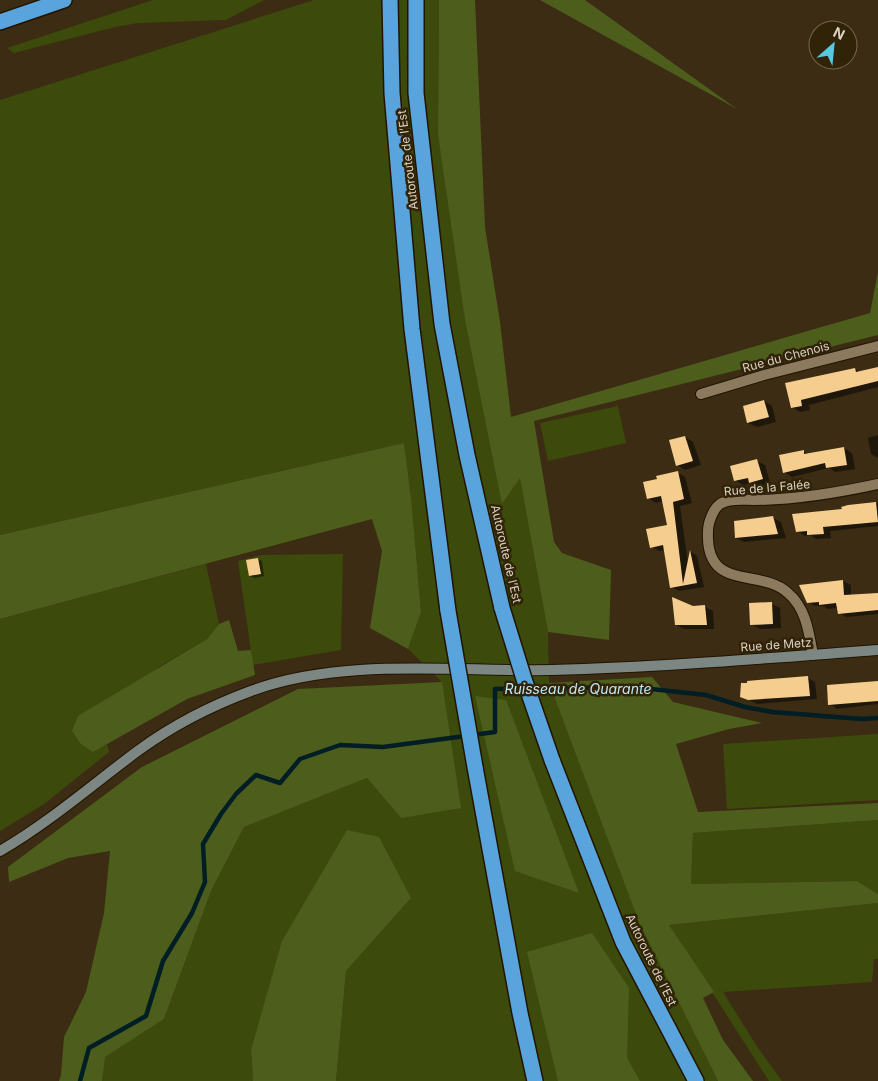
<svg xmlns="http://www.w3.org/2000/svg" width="878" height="1081" font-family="Inter,sans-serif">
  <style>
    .green { fill: #3c4b0b }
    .forest { fill: #4d5e1c }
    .shadow { fill: #0007 }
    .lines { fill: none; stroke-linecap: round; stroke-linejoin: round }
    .stream { stroke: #021e25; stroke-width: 4.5 }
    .building { fill: #f5ce8f }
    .minor-casing { stroke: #221400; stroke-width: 12 }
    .secondary-casing { stroke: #221400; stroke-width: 12 }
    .motorway-casing { stroke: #221400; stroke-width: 18 }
    .minor { stroke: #8b7a5e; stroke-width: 10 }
    .secondary { stroke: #7c8784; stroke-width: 10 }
    .motorway { stroke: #59a4dd; stroke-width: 15 }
    .motorway-bridge-casing { stroke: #221400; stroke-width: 18; stroke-linecap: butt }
    .motorway-bridge { stroke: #59a4dd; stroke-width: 15 }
    .labels { text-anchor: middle; stroke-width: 5; stroke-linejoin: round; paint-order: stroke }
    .street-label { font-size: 12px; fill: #dbd2c3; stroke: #312308 }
    .water-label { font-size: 14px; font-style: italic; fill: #bde9f5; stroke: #312308 }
  </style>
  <rect width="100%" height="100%" fill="#3b2c13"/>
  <g class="green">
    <path d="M153 0H264L226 20 138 23 115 27 14 53 7 48Z"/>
    <path d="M314 0H439L438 135 502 504 520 477 548 632 549 683 639 921 718 1081H336L346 971 411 898 251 1050 253 1081H102L104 1057 164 1019 211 891 244 827 367 778 401 818 442 682 408 649 421 612 404 443 0 535V100Z"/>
    <path d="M618 406 626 443 548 461 540 423Z"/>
    <path d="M343 554 341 650 253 665 238 561 262 555Z"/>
    <path d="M206 564 219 624 207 639 157 668 93 752 107 744 109 752 44 804 0 831V619Z"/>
    <path d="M878 734V800L727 809 723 744Z"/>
    <path d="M878 820V894L857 881 691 884 693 833Z"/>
    <path d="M878 903V959H874L872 982 723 992 758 1048 782 1081H769L669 925Z"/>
  </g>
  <g class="forest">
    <path d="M439 0H475L485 227 500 322 511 417 870 313 878 272V335L534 421 554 542 562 553 611 570 609 640 548 632 520 478 502 504 465 319 438 135Z"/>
    <path d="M540 0H585L737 109Z"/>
    <path d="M404 443 411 499 421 612 408 649 370 628 382 551 372 519 0 619V535Z"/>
    <path d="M229 620 238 651 251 650 255 675 187 699 93 752 81 744 72 731 78 716 207 639 219 624Z"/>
    <path d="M652 677 673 702 762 723 729 729 676 744 698 812 878 803V820L693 833 691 884 857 881 878 894V903L669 925 714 992 703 998 723 1040 753 1081H718L639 922 549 683Z"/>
    <path d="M442 682 461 808 401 818 367 778 244 827 211 891 164 1019 105 1057 102 1081H59L61 1075 64 1037 86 992 104 913 110 851 68 858 9 882 8 867 142 767 298 689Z"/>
    <path d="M475 696 506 700 579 893 515 871Z"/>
    <path d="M347 830 379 837 411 898 346 971 336 1081H253L251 1050 282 941Z"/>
    <path d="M592 933 629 988 627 1058 640 1081H558L527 952Z"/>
  </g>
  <g class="shadow">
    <path d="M878 368V387L809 405 810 410 800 412 792 407 787 384 855 369 860 372Z"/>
    <path d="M764 401 772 406 776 422 757 427 748 423Z"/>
    <path d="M878 435V458L871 454 868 438Z"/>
    <path d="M685 437 693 442 701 465 685 470 677 465Z"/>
    <path d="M844 448 852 453 855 469 835 472 829 468 792 477 784 472 803 451 809 454Z"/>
    <path d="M757 461 765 465 770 483 759 487 752 483 744 485 736 481Z"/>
    <path d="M677 472 685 477 692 503 680 506 688 564 691 552 697 556 704 587 679 591 672 587 665 550 659 551 652 547 669 526 663 501 656 503 648 498 658 480Z"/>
    <path d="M878 503V526L830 531 831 538 816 539 810 535 805 536 797 531 843 511 848 506Z"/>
    <path d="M773 518 781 522 786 538 744 542 736 538Z"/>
    <path d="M258 559 262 561 264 576 254 578 250 576Z"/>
    <path d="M843 581 851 585V596L878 594V614L846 617 839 613 838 608 828 609 823 606H815L808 602 801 586Z"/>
    <path d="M772 604 780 608 781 628 760 629 751 624Z"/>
    <path d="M705 607 713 611 714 629H684L676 625 693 608Z"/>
    <path d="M808 678 815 682 817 699 757 704 742 696Z"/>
    <path d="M878 682V704L837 709 830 704Z"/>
  </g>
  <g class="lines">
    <path class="stream" d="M80 1081 89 1048 146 1016 163 961 192 913 205 882 203 844 221 814 236 794 256 775 280 783 300 759 340 745 383 747 495 732V689L633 687 706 695 745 707 772 712 862 719 878 718"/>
  </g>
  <g class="building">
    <path d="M878 367V381L801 400 802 406 791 408 785 383 855 368 856 372Z"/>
    <path d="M764 400 769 417 747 423 743 406Z"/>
    <path d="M685 436 693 461 676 466 669 440Z"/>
    <path d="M844 447 847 465 826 468 825 463 783 473 779 455 804 450V454Z"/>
    <path d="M757 459 763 479 749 483 748 478 734 481 730 466Z"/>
    <path d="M678 471 684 499 673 502 683 584 690 550 697 583 670 588 663 545 650 548 646 529 667 525 661 496 647 499 643 482 657 479 656 476Z"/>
    <path d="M876 502 878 522 823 527 824 534 807 535V531L796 532 792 514 842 509 841 507 848 505Z"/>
    <path d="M773 516 778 534 735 538 734 521Z"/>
    <path d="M258 558 261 574 249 576 246 560Z"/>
    <path d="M843 580 844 595 878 593V610L838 614 836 603 819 605V602L807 603 799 585Z"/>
    <path d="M672 597 693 606 705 605 707 625H675Z"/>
    <path d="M772 602 773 624 750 625 749 603Z"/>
    <path d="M808 676 810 696 748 700 740 697 741 683H747V681Z"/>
    <path d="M878 681V701L828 705 827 685Z"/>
  </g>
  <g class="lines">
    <defs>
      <g id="minor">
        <path d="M701 394 764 375 878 346"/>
        <path d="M813 655C809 633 806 608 788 593 759 567 705 593 708 531 708 523 713 509 720 504 729 498 744 500 754 500 796 500 837 493 878 484"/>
      </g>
      <path id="secondary" d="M0 851C50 822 93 784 139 750 172 726 213 705 251 691 342 657 455 672 552 670 661 667 769 658 878 650"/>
      <g id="motorway">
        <path d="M390 0 392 93 412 329 448 611"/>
        <path d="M416 0V93L442 324 467 455 502 608"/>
        <path d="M0 22 64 0"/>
        <path d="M552 760 623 942 696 1081"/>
        <path d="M475 767 520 1013 535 1081"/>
      </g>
    </defs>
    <use href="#minor" class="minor-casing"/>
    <use href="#secondary" class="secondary-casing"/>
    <use href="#motorway" class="motorway-casing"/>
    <use href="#minor" class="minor"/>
    <use href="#secondary" class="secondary"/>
    <use href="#motorway" class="motorway"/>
    <defs>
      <g id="motorway-bridge">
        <path d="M502 608 524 679 552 760"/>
        <path d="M448 611 475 767"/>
      </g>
    </defs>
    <use href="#motorway-bridge" class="motorway-bridge-casing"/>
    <use href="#motorway-bridge" class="motorway-bridge"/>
  </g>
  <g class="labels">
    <g class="street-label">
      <text transform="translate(408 160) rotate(-97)" y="4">Autoroute de l’Est</text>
      <text transform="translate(786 357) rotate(-15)" y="4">Rue du Chenois</text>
      <text transform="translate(767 488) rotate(-5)" y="4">Rue de la Falée</text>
      <text transform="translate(506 554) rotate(77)" y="4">Autoroute de l’Est</text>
      <text transform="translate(776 645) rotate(-4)" y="4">Rue de Metz</text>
      <text transform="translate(651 960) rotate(64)" y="4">Autoroute de l’Est</text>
    </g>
    <g class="water-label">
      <text x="578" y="694">Ruisseau de Quarante</text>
    </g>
  </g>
  <g transform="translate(833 45) rotate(27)"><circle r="24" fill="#312308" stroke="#756953"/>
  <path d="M0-4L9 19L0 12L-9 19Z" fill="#58c9e3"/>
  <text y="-8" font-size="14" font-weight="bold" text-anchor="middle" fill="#dbd2c3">N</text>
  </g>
</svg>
